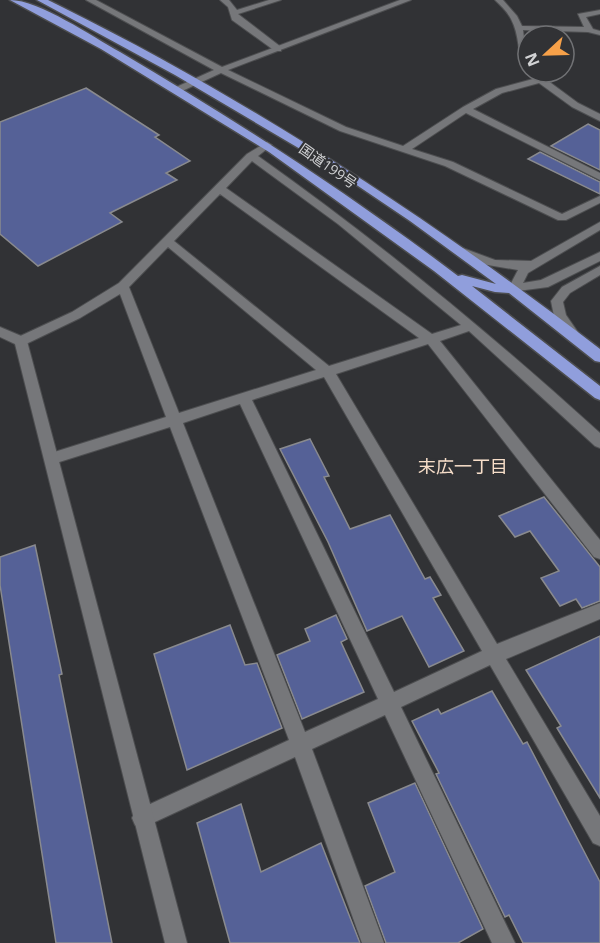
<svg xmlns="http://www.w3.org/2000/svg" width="600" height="943" font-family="'Open Sans','Noto Sans JP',sans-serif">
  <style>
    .building { fill: #556197; stroke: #898a8e; stroke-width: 1.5 }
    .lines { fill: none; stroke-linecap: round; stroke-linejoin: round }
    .service-casing { stroke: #4d4e50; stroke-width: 2 }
    .minor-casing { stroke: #4d4e50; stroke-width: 2 }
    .tertiary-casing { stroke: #4d4e50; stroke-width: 2 }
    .trunk-casing { stroke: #4d4e50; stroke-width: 3 }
    .service { fill: #76777a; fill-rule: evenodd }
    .minor { fill: #76777a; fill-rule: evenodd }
    .tertiary { fill: #76777a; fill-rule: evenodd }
    .trunk { fill: #909edc; fill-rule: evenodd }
    .labels { text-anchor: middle; stroke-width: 4.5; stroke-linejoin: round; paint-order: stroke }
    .far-street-label { font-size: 14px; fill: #d1d2d4; stroke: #313235 }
    .neighbourhood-label { font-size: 18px; fill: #f7dec9; stroke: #313235 }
  </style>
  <rect width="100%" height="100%" fill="#313235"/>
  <g class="building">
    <path d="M86 88 159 135 155 137 190 161 166 173 177 180 110 213 122 222 38 266 0 234V122Z"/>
    <path d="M588 124 600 130V170L551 146Z"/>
    <path d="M540 152 600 182V194L528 159Z"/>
    <path d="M310 439 329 476 324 477 350 529 390 515 425 579 430 577 441 595 433 598 464 651 429 667 402 616 367 631 328 542 280 449Z"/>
    <path d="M544 497 600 567V601L582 608 576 599 560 606 541 578 559 571 530 531 515 537 499 516Z"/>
    <path d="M35 545 62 674 59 675 112 943H56L0 585V557Z"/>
    <path d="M336 615 347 639 341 642 364 692 302 719 277 655 310 641 305 629Z"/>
    <path d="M230 625 245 665 257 663 282 728 187 770 154 654Z"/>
    <path d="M600 636V798L557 728 561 726 526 670Z"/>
    <path d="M492 691 523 744 527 742 600 882V943H523L509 915 505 917 436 774 439 773 412 721 438 709 441 714Z"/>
    <path d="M415 783 483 929 458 943H386L365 886 395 872 368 803Z"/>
    <path d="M241 804 261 872 321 843 360 943H230L197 823Z"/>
  </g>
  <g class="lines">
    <defs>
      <path id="service" d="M220 0H229L237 10 269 0H281L238 14 281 47V51H275L232 20 228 7Z"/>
      <g id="minor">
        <path d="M86 0H96L222 67 400 0H411L228 70 346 127 403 146 463 107 496 89 533 79 529 74 536 72 578 103 600 114V121L572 107 539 83 502 93 473 109 600 173V180L466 113 412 149 453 162 562 214 600 196V203L566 220H558L445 166 340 131 221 73 180 92H174V88L214 70Z"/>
        <path d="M495 0H503L517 16 522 26 584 27 578 14 600 10V14L586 17 593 29 600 31V35L588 32 523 30 528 72 525 71C517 54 520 35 511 19 507 11 501 6 495 0Z"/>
        <path d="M267 142 272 145 258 156C378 241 491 334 600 433V448L595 446 469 331 440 341 600 540V559L594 557 428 344 336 374 497 644 600 603V619L506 659 600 816V846L593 843 490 665 401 707 515 943H492L385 715 312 749 384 943H362L295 757 142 828 135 825 132 818 135 811 289 740 170 427 53 464 48 462 46 458 48 454 166 417 120 294 80 318 26 344 21 346 15 341 16 338 72 312 119 283 247 154ZM252 161 338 224 461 325 432 334 226 188ZM220 194 419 338 329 366 174 241ZM168 247 316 370 179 413 129 287ZM324 377 482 651 394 692 252 400ZM240 404 378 699 305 732 183 423Z"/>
      </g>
      <g id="tertiary">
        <path d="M600 222V230L528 273 523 283 541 280 600 252V261L548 287 510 292 508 289 518 270 482 264 454 251 460 247 495 260 531 261Z"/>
        <path d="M600 266V275L570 293 563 302 566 315 582 338 581 341H571L554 316 551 301 562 287Z"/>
        <path d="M0 327 26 338 27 341 187 943H165L15 344 0 337Z"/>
      </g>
      <path id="trunk" d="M10 0C39 0 93 37 120 52 237 121 350 194 458 276L462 275 496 284 410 221 324 163 175 75 37 0H48L62 7C253 102 431 219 600 349V362L595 361 509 293 495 292 472 286 600 386V400L595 398 434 271 269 152 101 49Z"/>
    </defs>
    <use href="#service" class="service-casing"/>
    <use href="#minor" class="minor-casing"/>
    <use href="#tertiary" class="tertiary-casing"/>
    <use href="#trunk" class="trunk-casing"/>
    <use href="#service" class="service"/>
    <use href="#minor" class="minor"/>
    <use href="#tertiary" class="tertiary"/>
    <use href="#trunk" class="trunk"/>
  </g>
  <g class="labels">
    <g class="far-street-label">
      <text transform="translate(328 166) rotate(35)" y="5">国道199号</text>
    </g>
    <g class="neighbourhood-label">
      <text x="463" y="473">末広一丁目</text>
    </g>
  </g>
  <g transform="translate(546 54) rotate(248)"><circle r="28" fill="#313235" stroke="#717275" stroke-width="1.5"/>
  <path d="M0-4.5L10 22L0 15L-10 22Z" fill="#f7a149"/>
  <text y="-9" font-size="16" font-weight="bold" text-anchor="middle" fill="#d1d2d4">N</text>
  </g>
</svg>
